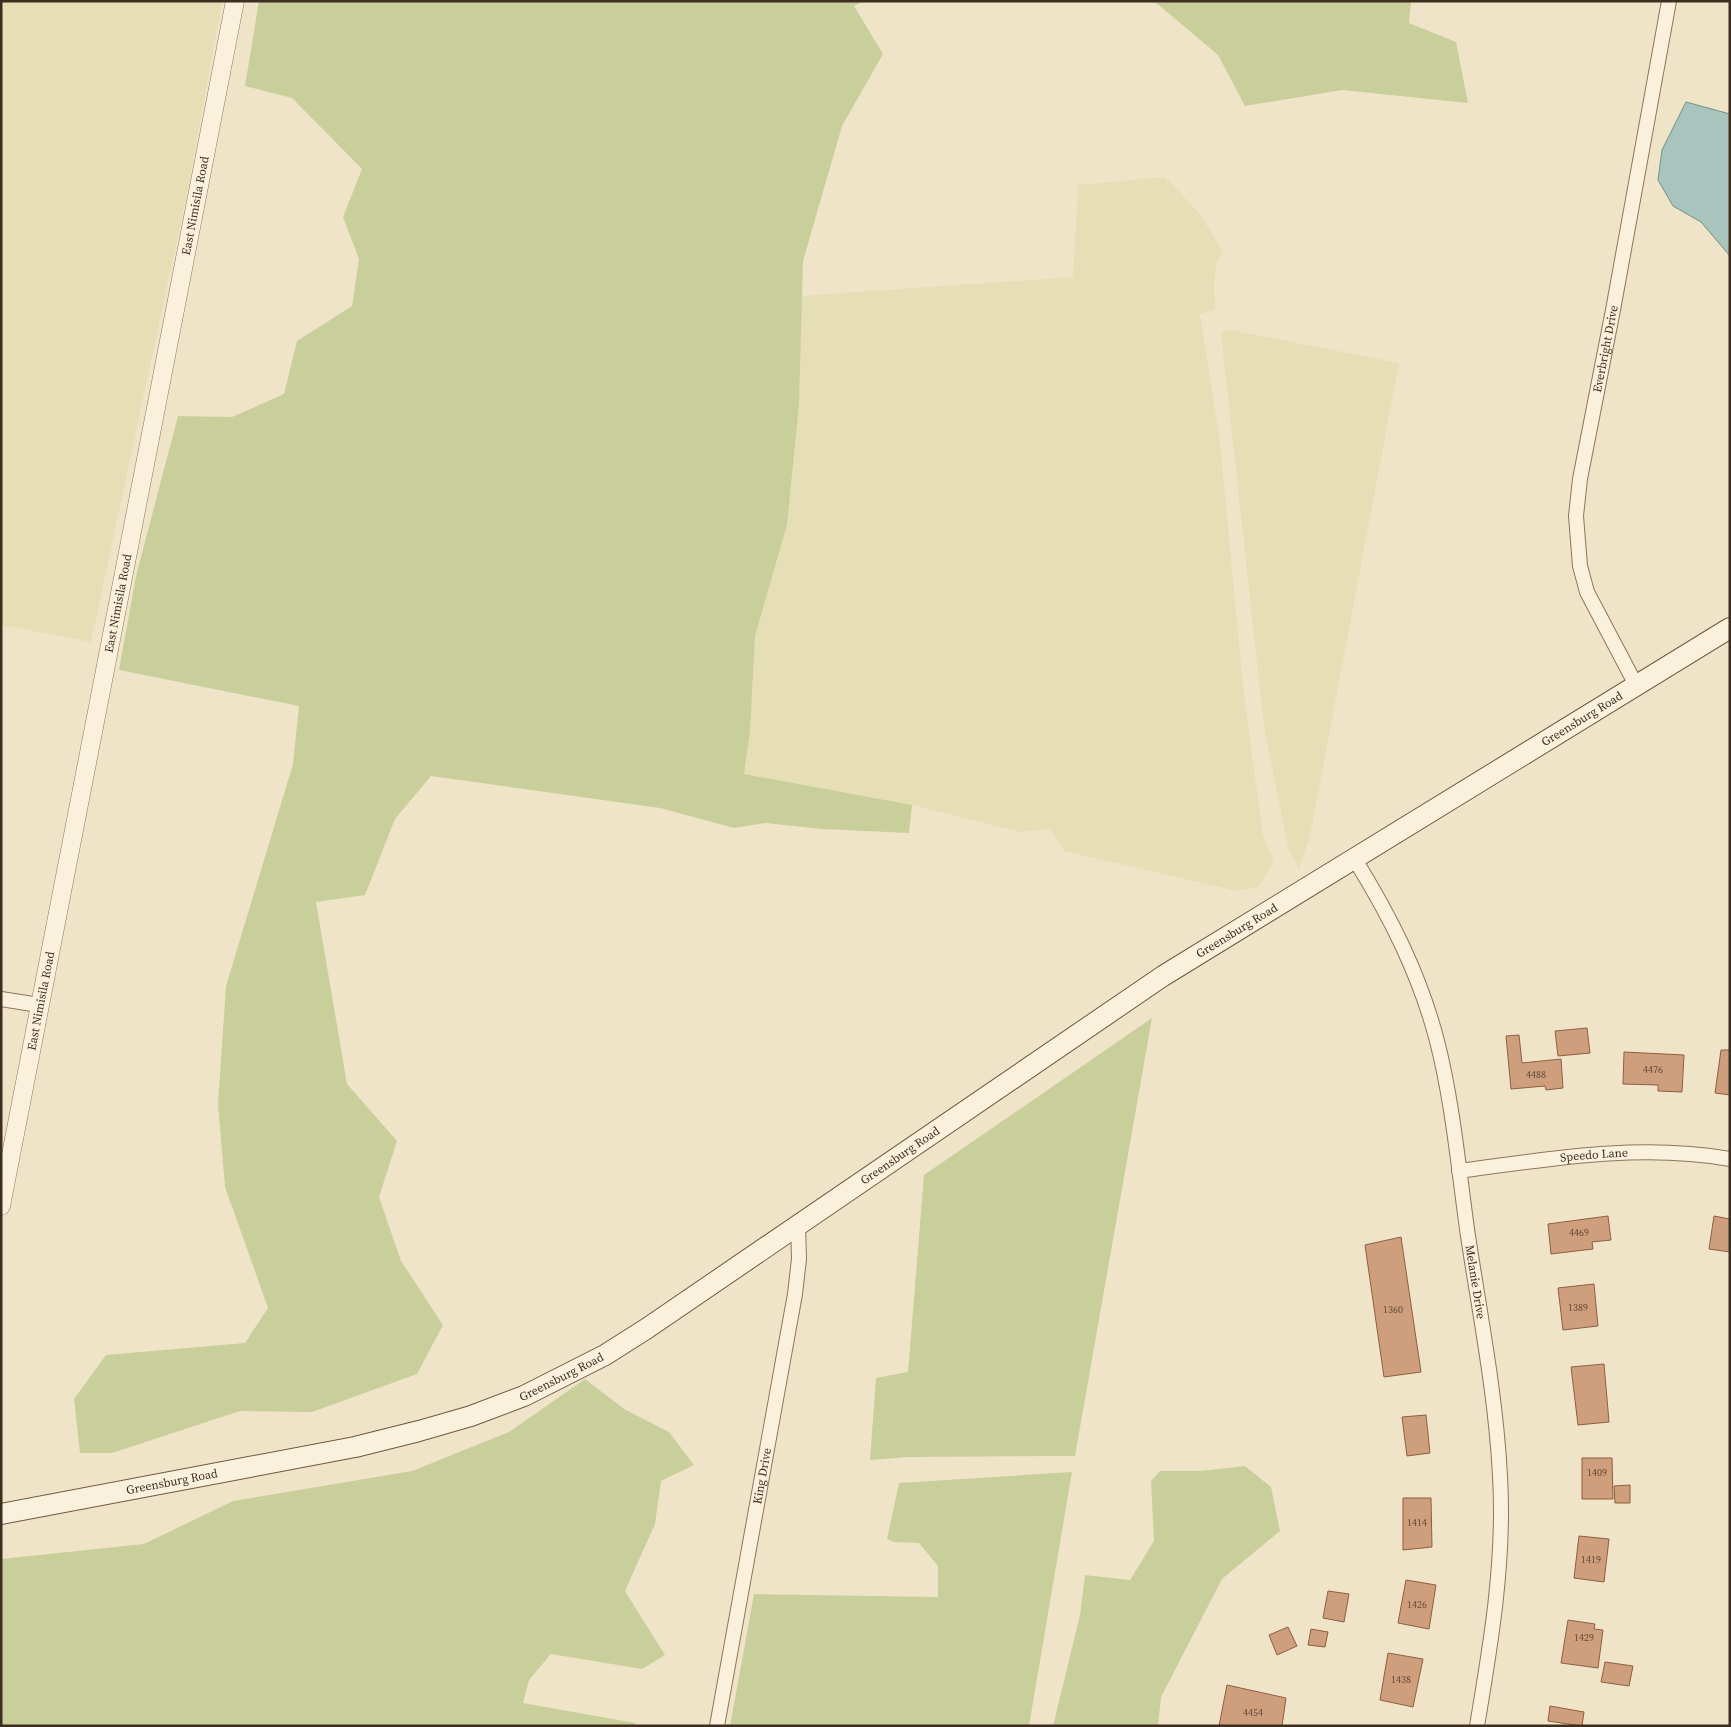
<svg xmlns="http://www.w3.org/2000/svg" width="1731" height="1727" font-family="'Source Serif 4',serif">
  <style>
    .farmland { fill: #e6deb5 }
    .green { fill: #c9cf9b }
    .water { fill: #a9c4bc; stroke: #6f938a }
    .building { fill: #cf9f7d; stroke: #8d5f41 }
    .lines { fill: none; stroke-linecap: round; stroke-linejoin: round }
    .minor-casing { stroke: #8d765c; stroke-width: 16 }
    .tertiary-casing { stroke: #8d765c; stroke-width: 19 }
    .secondary-casing { stroke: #6f573f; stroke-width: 22 }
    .minor { stroke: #faf1dc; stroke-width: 14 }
    .tertiary { stroke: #faf1dc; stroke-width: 18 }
    .secondary { stroke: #faf1dc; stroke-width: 20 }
    .labels { text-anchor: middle; stroke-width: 4; stroke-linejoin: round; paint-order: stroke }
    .number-label { font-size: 10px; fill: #624a37 }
    .street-label { font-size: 12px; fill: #3d2e20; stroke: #f7eed8 }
  </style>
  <rect width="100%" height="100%" fill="#f0e4c8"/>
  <g class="farmland">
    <path d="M1 1H222L188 188 91 642 1 625Z"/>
    <path d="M1165 177 1199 213 1223 252 1217 261 1214 284 1215 309 1200 314 1220 442 1244 696 1263 835 1274 860 1259 886 1237 891 1064 851 1050 829 1021 832 912 805 744 774 750 732 755 636 787 525 799 405 801 296 1073 277 1078 185Z"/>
    <path d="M1230 330 1399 363 1310 836 1299 869 1288 847 1264 727 1221 333Z"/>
  </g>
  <g class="green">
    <path d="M259 1H865L854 6 883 54 842 126 803 261 799 405 787 525 755 636 750 732 744 774 912 805 909 833 822 829 765 823 734 828 660 808 431 776 395 819 365 895 316 902 347 1084 397 1141 379 1197 401 1261 443 1325 417 1374 312 1412 240 1411 112 1453H80L74 1399 106 1355 245 1343 268 1308 225 1187 218 1104 226 986 293 764 299 706 119 670 136 576 178 416 232 417 284 394 297 341 352 306 359 259 343 217 362 169 292 98 245 86Z"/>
    <path d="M1154 1H1411L1409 23 1456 42 1468 103 1342 90 1245 106 1218 55Z"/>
    <path d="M1152 1018 1075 1456 909 1457 870 1460 876 1378 908 1372 924 1175Z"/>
    <path d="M585 1379 624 1409 669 1432 694 1465 661 1481 655 1524 625 1591 665 1655 642 1669 551 1654 529 1680 523 1703 635 1723 634 1726H1V1559L144 1544 233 1501 412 1471 509 1432Z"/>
    <path d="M1245 1466 1271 1487 1280 1531 1222 1579 1161 1697 1158 1726H1053L1080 1615 1085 1575 1130 1580 1154 1541 1151 1481 1160 1471H1201Z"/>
    <path d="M1072 1472 1029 1726H730L754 1594 938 1597V1566L919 1543 894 1542 887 1539 899 1483Z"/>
  </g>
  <path class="water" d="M1686 102 1730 114V256L1701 222 1673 206 1658 180 1662 150Z"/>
  <g class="building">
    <path d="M1587 1028 1590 1053 1558 1056 1555 1031Z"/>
    <path d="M1519 1035 1522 1063 1561 1059 1563 1088 1546 1090 1545 1086 1511 1089 1506 1036Z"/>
    <path d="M1721 1050H1730V1095L1715 1093Z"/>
    <path d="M1624 1052 1684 1055 1682 1092 1658 1091V1085L1623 1084Z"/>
    <path d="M1608 1216 1611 1240 1592 1242 1593 1249 1551 1254 1548 1224Z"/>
    <path d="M1714 1216 1730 1219V1252L1709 1249Z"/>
    <path d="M1401 1237 1421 1372 1384 1377 1365 1245Z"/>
    <path d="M1594 1284 1598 1326 1563 1330 1558 1288Z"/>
    <path d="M1604 1364 1609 1422 1578 1425 1571 1367Z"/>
    <path d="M1426 1415 1430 1453 1407 1456 1402 1417Z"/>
    <path d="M1582 1458H1612L1613 1499H1582Z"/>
    <path d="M1630 1485V1503H1615L1614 1486Z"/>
    <path d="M1403 1498H1431L1432 1547 1403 1550Z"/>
    <path d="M1579 1536 1609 1539 1604 1582 1574 1578Z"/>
    <path d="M1406 1580 1436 1585 1429 1629 1398 1623Z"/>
    <path d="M1328 1591 1349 1594 1344 1622 1323 1618Z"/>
    <path d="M1568 1620 1595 1624 1594 1629 1603 1630 1598 1668 1561 1663Z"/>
    <path d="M1288 1627 1297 1646 1277 1655 1269 1635Z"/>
    <path d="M1311 1629 1328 1632 1325 1647 1308 1645Z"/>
    <path d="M1388 1653 1423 1659 1413 1707 1380 1700Z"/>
    <path d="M1605 1662 1633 1666 1629 1686 1601 1682Z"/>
    <path d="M1227 1685 1286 1698 1282 1726H1219Z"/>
    <path d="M1550 1706 1584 1712 1582 1726 1548 1721Z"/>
  </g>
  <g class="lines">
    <defs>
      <g id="minor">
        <path id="s1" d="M1636 685 1587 592 1580 566 1576 516 1580 479 1613 310 1669 1"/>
        <path id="s2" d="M1354 858C1390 916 1420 975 1437 1041 1453 1103 1459 1173 1468 1236 1480 1315 1496 1396 1500 1476 1505 1560 1491 1643 1477 1726"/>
        <path d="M1 999 39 1005"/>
        <path id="s3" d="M1459 1171C1549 1159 1639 1143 1730 1159"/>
        <path id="s4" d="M717 1726 795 1294 799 1259 798 1225"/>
      </g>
      <g id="tertiary">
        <path id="s5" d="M1 1206 235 1"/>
      </g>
      <g id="secondary">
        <path id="s6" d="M1 1514 355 1447 419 1431 471 1416 524 1396 605 1355 646 1329 1163 976 1730 628"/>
      </g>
    </defs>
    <use href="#minor" class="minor-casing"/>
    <use href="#tertiary" class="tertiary-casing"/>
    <use href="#secondary" class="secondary-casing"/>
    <use href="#minor" class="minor"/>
    <use href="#tertiary" class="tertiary"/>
    <use href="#secondary" class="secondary"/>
  </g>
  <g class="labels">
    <g class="number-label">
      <text x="1653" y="1073">4476</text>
      <text x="1536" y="1078">4488</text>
      <text x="1579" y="1236">4469</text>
      <text x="1578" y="1311">1389</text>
      <text x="1393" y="1313">1360</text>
      <text x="1597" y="1476">1409</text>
      <text x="1417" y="1526">1414</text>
      <text x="1591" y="1563">1419</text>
      <text x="1417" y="1608">1426</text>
      <text x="1584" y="1641">1429</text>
      <text x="1401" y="1683">1438</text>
      <text x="1253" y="1716">4454</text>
    </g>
    <g class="street-label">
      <text dy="4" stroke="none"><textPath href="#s5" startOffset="1019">East Nimisila Road</textPath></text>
      <text dy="4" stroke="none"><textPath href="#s1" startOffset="352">Everbright Drive</textPath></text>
      <text dy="4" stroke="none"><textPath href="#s5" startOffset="614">East Nimisila Road</textPath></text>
      <text dy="4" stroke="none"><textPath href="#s6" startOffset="1794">Greensburg Road</textPath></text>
      <text dy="4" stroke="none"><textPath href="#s6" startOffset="1389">Greensburg Road</textPath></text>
      <text dy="4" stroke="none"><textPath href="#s5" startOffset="209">East Nimisila Road</textPath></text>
      <text dy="4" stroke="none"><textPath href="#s3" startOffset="136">Speedo Lane</textPath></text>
      <text dy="4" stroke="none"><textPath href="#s6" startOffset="984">Greensburg Road</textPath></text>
      <text dy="4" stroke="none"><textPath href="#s2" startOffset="446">Melanie Drive</textPath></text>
      <text dy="4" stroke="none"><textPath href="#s6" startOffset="579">Greensburg Road</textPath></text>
      <text dy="4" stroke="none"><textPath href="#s4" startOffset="254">King Drive</textPath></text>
      <text dy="4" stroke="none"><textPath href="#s6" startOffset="174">Greensburg Road</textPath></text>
    </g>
  </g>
  <rect width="1731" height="1727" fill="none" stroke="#3d2e20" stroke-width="5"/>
</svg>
